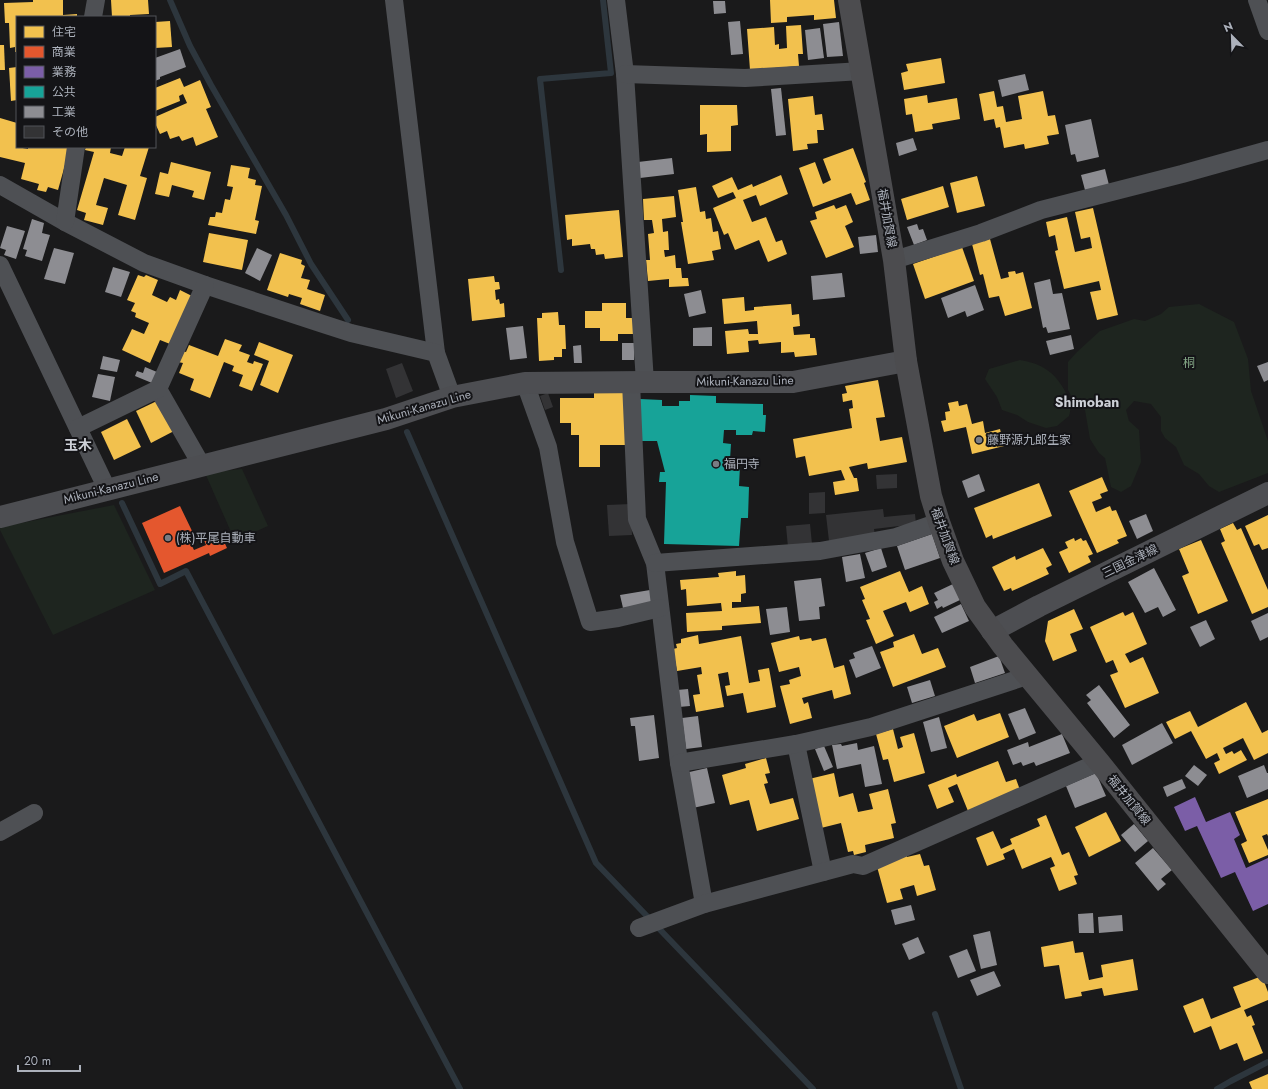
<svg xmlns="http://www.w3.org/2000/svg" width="1268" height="1089" font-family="Jost,'Noto Sans JP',sans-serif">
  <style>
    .green { fill: #1e251f }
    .homes { fill: #f2c14e }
    .shops { fill: #e4572e }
    .offices { fill: #7b5ea7 }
    .public { fill: #17a398 }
    .industry { fill: #8d8d92 }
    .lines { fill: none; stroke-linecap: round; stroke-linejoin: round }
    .stream { stroke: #2d363d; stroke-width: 6 }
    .building { fill: #333335 }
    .street { stroke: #4e5054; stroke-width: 18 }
    .secondary { stroke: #4d4e52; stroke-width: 22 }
    .primary { stroke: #4c4c4f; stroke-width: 22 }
    .poi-dot { fill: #797c83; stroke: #141417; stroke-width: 1.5 }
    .labels { text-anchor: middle; stroke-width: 4; stroke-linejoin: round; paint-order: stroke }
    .street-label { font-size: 12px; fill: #acb1bb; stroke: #141417 }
    .park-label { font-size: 12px; fill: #83a685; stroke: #141417 }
    .poi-label { font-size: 12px; fill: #acb1bb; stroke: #141417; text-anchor: start }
    .quarter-label { font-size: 14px; font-weight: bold; fill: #cdd0d7; stroke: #141417 }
  </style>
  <rect width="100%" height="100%" fill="#1a1a1b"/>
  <g class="green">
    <path d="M1199 304 1234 322 1248 359 1251 391 1268 441V473L1219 492 1209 486 1199 474 1184 465 1176 447 1165 438 1161 431V417L1151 404 1134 401 1126 410 1129 421 1139 430 1141 462 1131 486 1121 492 1111 487 1105 458 1099 453 1090 439 1085 410 1074 401 1068 390V362L1077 352 1100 331 1134 319 1145 321 1161 314 1169 307Z"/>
    <path d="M1020 360C1030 362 1039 364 1047 370 1058 377 1067 392 1070 404 1071 408 1070 413 1069 416L1057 426 1046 428 1028 422 1017 415 1002 410 997 397 985 379 989 369Z"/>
    <path d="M242 469 268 526 235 541 205 473Z"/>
    <path d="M114 505 155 590 53 635 0 530V527Z"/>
  </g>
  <g class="homes">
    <path d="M33 0H63V15L77 14V17H17V52H15V47L10 48 9 23H5L4 3 33 2Z"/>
    <path d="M111 0H148L149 14 130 15V17H112Z"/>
    <path d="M770 0H834L836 18 814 20V15L787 17V22L771 23Z"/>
    <path d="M170 21 172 47 155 48V22Z"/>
    <path d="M801 25 803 54H798L799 66 750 70 747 29 774 27 775 45 779 44V49L787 48 786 26Z"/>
    <path d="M0 45H4L5 70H0Z"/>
    <path d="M941 58 945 83 904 90 901 73 908 71 906 64Z"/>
    <path d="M17 67V100L11 101 9 68Z"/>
    <path d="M180 78 184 87 200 80 211 107 206 109 218 137 196 146 193 137 182 141 179 136 170 139 167 131 160 134 155 123V117L187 103 183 94 179 96 180 101 155 111V88Z"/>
    <path d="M994 91 997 107 1003 106 1006 122 1022 119 1018 96 1043 91 1048 116 1055 115 1059 134 1047 136 1049 144 1025 149 1024 144 1004 148 1000 127 996 128 994 119 984 121 979 94Z"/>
    <path d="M927 95 928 103 957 98 960 119 932 124 933 129 915 132 912 114 906 115 904 99Z"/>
    <path d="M813 96 815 115 822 114 824 130H817L818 143 807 144 808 149 793 151 788 99Z"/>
    <path d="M700 105H737L738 125 731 126V151L707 152V134L700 135Z"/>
    <path d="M0 118 17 123V147L28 149V147H70L58 190 48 187 46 192 37 190 39 184 21 179 25 163 0 157Z"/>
    <path d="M86 147H111L110 153 122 156 125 147H149L140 176 147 178 135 220 118 215 127 185 104 178 96 205 108 208 103 225 84 220 86 213 77 210 94 152 85 150Z"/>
    <path d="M853 148 866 182 864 183 870 200 856 205 851 193 813 207 799 168 815 162 823 184 831 180 823 159Z"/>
    <path d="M171 162 211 172 204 200 192 197 194 191 172 185 169 197 155 194 160 172 168 174Z"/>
    <path d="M231 165 250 168 248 178 256 180 255 185 262 186 255 220 259 221 256 234 208 225 210 217H215L216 212 222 213 225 199 230 200 233 187 227 186Z"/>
    <path d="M781 175 788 194 760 206 756 195 743 200 752 222 766 217 776 242 782 240 787 254 768 262 759 240 735 250 728 233 724 235 713 208 736 198 733 192 718 198 712 186 732 177 738 190 752 184 753 187Z"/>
    <path d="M977 176 985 206 957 213 950 183Z"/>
    <path d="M943 186 949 207 907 220 901 199Z"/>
    <path d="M696 187 700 212 705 211 706 219 711 218 713 232 718 231 721 249 712 251 714 260 688 264 681 222H683L678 190Z"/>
    <path d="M674 196 676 217 662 219 663 232 668 231 669 250H664L665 257 675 255 676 268H681L682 278H688L689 286 669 287V279L648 281 646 260H650L648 234 654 233 652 220H644L643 199Z"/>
    <path d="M834 205 836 209 846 205 853 222 845 226 854 247 826 258 810 221 817 219 815 212Z"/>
    <path d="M1093 208 1118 315 1097 320 1090 292 1101 290 1099 281 1064 289 1055 251 1058 250 1055 235 1049 237 1046 222 1067 217 1075 252 1092 248 1090 237 1081 239 1075 212Z"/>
    <path d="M619 210 623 257 605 259 604 254 596 255 595 249H591L590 244 572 246V239L567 240 565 215Z"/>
    <path d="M209 233 248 240 242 270 203 262Z"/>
    <path d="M990 239 1001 279 1009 277 1008 272 1015 271 1016 274 1023 272 1032 308 1005 316 999 296 989 298 983 274 980 275 972 244Z"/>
    <path d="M962 247 974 281 925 299 913 264Z"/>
    <path d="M280 253 302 260 301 264 305 266 301 278 310 280 307 289 325 295 320 311 300 304 302 298 289 294 288 297 267 290Z"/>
    <path d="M138 275 144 277 146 275 158 280 152 295 167 302 170 297 176 300 180 290 192 296 170 344 160 340 150 363 122 350 132 329 144 334 149 323 135 317 136 313 131 311 135 303 127 300Z"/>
    <path d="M494 276 495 282H499L500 289 495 290 496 300 499 299 500 304 504 303 505 317 472 321 468 279Z"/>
    <path d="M744 297 745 311 754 310V307L791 304 792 315 799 314 800 326 793 327 794 335 810 334V338H815L817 355 795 357 794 352 781 353V342L759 344 758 340 748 341 749 352 727 354 725 331 748 329 749 334H758L757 321 724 324 722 299Z"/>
    <path d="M602 303H626V318H635V334H618V341H600V328H585V311H602Z"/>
    <path d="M558 312 559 325H565L566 349H562V357H554V360L539 361 537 318H542V313Z"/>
    <path d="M225 339 242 345 239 351 250 355 247 362 253 364 254 361 263 364 252 391 239 386 243 375 232 371 234 366 224 362 210 398 190 390 194 379 179 373 183 363 178 362 182 351 186 352 189 345 218 356Z"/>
    <path d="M259 342 293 355 278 393 260 385 269 361 254 355Z"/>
    <path d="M878 380 885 417 876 418 880 441 902 437 907 462 868 469 867 463 849 467 854 478H857L859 491 835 495 833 482 845 480 841 470 809 476 805 456 796 458 793 439 852 428 849 409 853 408 852 400 843 402 842 394 847 393 845 386Z"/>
    <path d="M594 392H625V445H600V467H579V435H571V423H560V398H594Z"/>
    <path d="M159 400 174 431 151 443 136 411Z"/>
    <path d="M958 401 959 406 967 404 972 424 983 421 985 433 1000 429 1004 446 972 454 966 427 944 432 941 421 946 420 945 412 950 411 948 403Z"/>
    <path d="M127 419 141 447 114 460 101 432Z"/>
    <path d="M1102 477 1108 491 1100 494 1102 498 1092 502 1096 512 1110 506 1112 511 1116 510 1127 536 1117 540 1119 543 1097 553 1069 491Z"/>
    <path d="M1039 483 1052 516 993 539 992 535 986 538 974 508Z"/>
    <path d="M1268 515V548L1262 550 1259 544 1254 546 1245 526Z"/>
    <path d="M1233 523 1237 530 1241 528 1268 590V607L1252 614 1221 543 1225 541 1220 529Z"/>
    <path d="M1074 538 1075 541 1081 538 1083 541 1086 540 1093 554 1088 556 1091 562 1069 573 1059 552 1068 548 1065 542Z"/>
    <path d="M1201 540 1228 601 1198 614 1182 576 1189 573 1179 549Z"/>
    <path d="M1043 548 1052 565 1046 568 1049 574 1012 591 1011 588 1004 591 992 567 1015 556 1016 560Z"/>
    <path d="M736 571V576L745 575 746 593 741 594V602H732V608L759 606 761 623 722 626V630L687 632 686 613 722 611 721 603 687 606 686 589 681 590 680 580 719 577 718 573Z"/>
    <path d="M900 571 909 592 922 586 929 604 910 612 906 602 883 611 894 636 876 644 866 620 870 619 862 600 865 599 860 587Z"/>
    <path d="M1074 609 1083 629 1070 634 1077 651 1053 661 1045 641 1048 621Z"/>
    <path d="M1123 612 1125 616 1133 612 1147 644 1125 654 1130 663 1143 657 1159 693 1125 708 1110 675 1118 672 1113 660 1106 663 1090 627Z"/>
    <path d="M914 634 922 654 938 648 946 667 893 687 880 652 894 647 893 642Z"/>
    <path d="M698 635 699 644 741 636 749 683 760 681 758 670 769 668 776 707 747 713 743 693 727 696 725 686 730 685 728 672 718 674 724 707 696 712 693 695 700 694 697 675 702 674 701 667 677 671 673 649 677 648 676 644 681 643V639Z"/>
    <path d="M799 636 800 640 811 638 812 641 826 638 834 668 844 665 851 694 834 699 832 690 802 698 804 704 808 702 812 718 790 724 780 686 790 684 789 680 801 676 799 667 779 672 771 643Z"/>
    <path d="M1246 702 1262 733 1268 730V753L1254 760 1243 738 1223 748 1226 754 1232 751 1234 754 1241 750 1247 760 1219 774 1214 763 1220 760 1217 753 1206 759 1191 731 1175 739 1166 722 1190 711 1198 727Z"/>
    <path d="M1000 713 1009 737 957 758 944 726 974 714 977 721Z"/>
    <path d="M893 729 898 749 903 747 900 737 914 733 925 773 894 782 888 759 883 760 876 734Z"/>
    <path d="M766 758 770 773 765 774 768 783 764 784 770 804 793 798 799 819 757 831 749 800 730 805 722 775 746 768 745 764Z"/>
    <path d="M998 761 1006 782 1016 779 1020 790 968 811 957 784 948 788 954 802 937 809 928 785 956 774 957 777Z"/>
    <path d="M834 773 839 797 853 793 858 812 873 809 869 794 888 789 896 823 891 824 894 838 865 845 866 852 854 855 853 851 848 852 841 823 821 828 809 779Z"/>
    <path d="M1268 799V836L1267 834 1262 836 1268 850V855L1249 863 1241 844 1247 841 1235 812Z"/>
    <path d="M1106 812 1121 841 1089 857 1075 827Z"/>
    <path d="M1046 815 1062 855 1069 852 1078 875 1074 876 1077 884 1059 891 1050 868 1055 866 1051 857 1022 869 1014 849 1003 854 1005 859 987 866 976 838 993 831 1001 849 1012 844 1010 839 1040 826 1037 819Z"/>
    <path d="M906 854 907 857 920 854 924 866 929 865 936 890 917 896 914 885 900 889 903 899 887 903 876 863Z"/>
    <path d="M1073 941 1075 953 1083 952 1089 980 1103 977 1101 965 1133 959 1138 990 1104 996 1102 988 1081 992 1082 996 1065 999 1059 965 1044 967 1041 947Z"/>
    <path d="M1262 976 1268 992V1000L1244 1010 1247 1017 1251 1015 1255 1025 1252 1026 1263 1053 1244 1061 1237 1043 1220 1050 1211 1026 1194 1033 1183 1006 1203 998 1211 1019 1241 1007 1233 987Z"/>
    <path d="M1268 1074V1089H1252L1249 1082Z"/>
  </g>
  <path class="shops" d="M180 506 193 533 187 536 194 550 206 545 204 540 220 533 227 548 210 556 209 553 164 573 142 523Z"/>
  <path class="offices" d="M1195 797 1206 822 1230 812 1240 835 1234 839 1246 868 1268 858V904L1253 911 1235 872 1221 878 1197 826 1185 831 1174 807Z"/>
  <path class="public" d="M690 395 716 396V403L763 404V415H766L765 432 753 431 752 435H736V430H724L723 443 731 444 730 459 724 458V465L740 466 739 486 749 487 748 518H741L739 546 664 544 666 482H659L660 472H665L657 441H639L640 399 662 400V406H679V401H690Z"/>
  <g class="industry">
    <path d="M713 1H725L726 13 714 14Z"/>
    <path d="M740 21 743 54 731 55 728 22Z"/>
    <path d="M839 22 843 56 827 57 823 24Z"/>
    <path d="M820 28 824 58 808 60 805 30Z"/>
    <path d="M180 49 186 67 160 77V79L155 81V58Z"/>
    <path d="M1025 74 1029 90 1002 97 998 80Z"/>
    <path d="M781 88 786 135 776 136 771 89Z"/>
    <path d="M1091 119 1099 157 1077 162 1075 154 1071 155 1065 125Z"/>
    <path d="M913 138 917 150 899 156 896 143Z"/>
    <path d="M672 158 674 174 640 178 638 162Z"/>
    <path d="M1105 169 1109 185 1085 190 1081 175Z"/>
    <path d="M32 219 44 223 42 233 50 235 42 261 25 256 27 250 23 249Z"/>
    <path d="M917 224 919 230 923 229 927 240 914 245 907 227Z"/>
    <path d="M7 226 25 231 16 259 4 255 6 250 0 248Z"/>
    <path d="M876 235 878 252 860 254 858 237Z"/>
    <path d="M54 248 74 253 65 284 44 279Z"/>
    <path d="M257 248 272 255 260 281 245 273Z"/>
    <path d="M113 267 130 272 121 297 105 292Z"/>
    <path d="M842 273 845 297 813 300 811 276Z"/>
    <path d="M1050 279 1053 294 1062 293 1070 329 1048 333 1046 327 1043 328 1034 283Z"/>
    <path d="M975 285 984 310 967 317 965 311 948 318 941 298Z"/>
    <path d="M701 290 706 313 689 317 684 294Z"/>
    <path d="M523 326 527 358 510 360 506 328Z"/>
    <path d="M712 327V346H693V328Z"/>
    <path d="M1071 335 1074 349 1050 355 1046 341Z"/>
    <path d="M622 343H635L634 360H622Z"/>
    <path d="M581 345 582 363H574L573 346Z"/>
    <path d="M103 356 120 360 117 372 100 369Z"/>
    <path d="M1268 362V380L1264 382 1257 366Z"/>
    <path d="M145 367 157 372 152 383 135 376 137 371 143 373Z"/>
    <path d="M98 374 115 377 110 401 92 397Z"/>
    <path d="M979 474 985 491 968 498 962 481Z"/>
    <path d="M1146 514 1153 531 1137 539 1129 521Z"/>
    <path d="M932 534 940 558 905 570 897 546Z"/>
    <path d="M881 548 887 567 872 572 865 553Z"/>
    <path d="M860 554 865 578 846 582 842 557Z"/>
    <path d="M1154 568 1176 610 1163 617 1158 607 1145 613 1128 582Z"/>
    <path d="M821 578 825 606 819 607 820 619 799 621 794 581Z"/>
    <path d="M953 584 960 600 943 608 942 606 937 609 934 602 938 600 934 593Z"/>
    <path d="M650 590 652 603 623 608 620 595Z"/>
    <path d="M961 604 969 621 942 633 934 617Z"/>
    <path d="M787 607 790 632 770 635 766 609Z"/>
    <path d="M1268 613V637L1260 641 1251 621Z"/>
    <path d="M1206 620 1215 639 1200 647 1190 627Z"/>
    <path d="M872 646 881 668 856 678 849 660 855 658 853 653Z"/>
    <path d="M999 656 1005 673 975 683 970 667Z"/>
    <path d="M930 680 935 696 912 703 907 687Z"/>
    <path d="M1099 685 1130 725 1114 738 1087 703 1091 700 1086 695Z"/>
    <path d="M688 689 690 706 679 707 677 690Z"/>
    <path d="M1025 708 1036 733 1019 740 1008 714Z"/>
    <path d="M654 715 659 758 639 761 635 726H631L630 718Z"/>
    <path d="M698 716 702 747 686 749 682 718Z"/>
    <path d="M939 717 947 748 931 752 923 722Z"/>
    <path d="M1162 723 1173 743 1132 765 1122 745Z"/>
    <path d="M1062 734 1070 753 1036 766 1034 762 1023 766 1021 762 1013 765 1007 750 1028 742 1029 747Z"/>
    <path d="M857 743 858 750 874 746 882 784 865 787 861 764 837 769 832 745 841 744 842 746Z"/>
    <path d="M824 746 833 767 824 771 815 749Z"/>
    <path d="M1194 765 1207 775 1198 786 1185 776Z"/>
    <path d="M1264 765 1267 773H1268V789L1247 798 1238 776Z"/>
    <path d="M707 768 715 803 693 808 685 773Z"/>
    <path d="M1096 773 1106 796 1075 808 1066 786Z"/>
    <path d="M1182 779 1186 788 1167 797 1163 787Z"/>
    <path d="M1134 824 1148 841 1135 852 1121 835Z"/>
    <path d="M1153 848 1172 870 1161 879 1166 884 1158 891 1135 863Z"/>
    <path d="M911 905 915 920 895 925 891 910Z"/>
    <path d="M1093 913 1094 933H1079L1078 914Z"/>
    <path d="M1122 915 1123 931 1099 933 1098 917Z"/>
    <path d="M990 931 997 965 981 969 973 935Z"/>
    <path d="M918 937 925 953 909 960 902 944Z"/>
    <path d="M967 949 976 971 958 978 949 956Z"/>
    <path d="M994 971 1001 986 977 996 970 980Z"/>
  </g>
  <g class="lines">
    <g class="stream">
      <path d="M170 0 190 46 211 85 286 215 311 264 348 320"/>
      <path d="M561 270 540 79 611 73 603 0"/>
      <path d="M407 432 596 863 813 1089"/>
      <path d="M122 503 160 584 186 571 460 1089"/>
      <path d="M935 1014 961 1089"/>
      <path d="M1217 1089 1231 1081 1268 1062"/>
    </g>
  </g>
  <g class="building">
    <path d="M402 363 413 391 396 398 386 369Z"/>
    <path d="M548 393 553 407 545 410 540 396Z"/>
    <path d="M897 474V488L877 489 876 475Z"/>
    <path d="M825 492V513L809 514V493Z"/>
    <path d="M631 504 632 535 609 536 607 505Z"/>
    <path d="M883 509 884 517 915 514 916 524 874 529 875 535 829 541 826 515Z"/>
    <path d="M810 524 812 544 788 547 786 526Z"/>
  </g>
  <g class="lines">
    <g class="street">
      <path d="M394 0 436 353"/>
      <path d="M616 0 625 74 645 382"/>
      <path d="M1257 0 1268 31"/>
      <path d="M93 17 96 0"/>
      <path d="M625 74 745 78 862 71"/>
      <path d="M0 185 65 222 144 263 205 285 320 323 351 333 436 353 452 397"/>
      <path d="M65 222 76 147"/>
      <path d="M894 260 981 233 1041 210 1182 174 1268 150"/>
      <path d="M0 265 107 489"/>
      <path d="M631 382 637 519 655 563 679 763 704 904"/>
      <path d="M525 383 548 447 565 542 590 622 618 618 660 608"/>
      <path d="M158 389 202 466"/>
      <path d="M78 428 158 389 205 285"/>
      <path d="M655 563 820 551 896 537 939 522"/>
      <path d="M796 744 823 872"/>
      <path d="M679 763 796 744 871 727 1027 676"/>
      <path d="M0 832 34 813"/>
      <path d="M639 928 704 904 853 864 863 866 1099 762"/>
    </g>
    <g class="secondary">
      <path d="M0 517 386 419 452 397 525 383 645 382H793L906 361"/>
      <path d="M992 631 1039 606 1268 493"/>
    </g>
    <path class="primary" d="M849 0 894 260 906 361 931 496 939 522 953 561 975 607 1003 646 1099 762 1268 973"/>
  </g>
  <g class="poi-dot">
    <circle cx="979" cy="440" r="4"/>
    <circle cx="716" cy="464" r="4"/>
    <circle cx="168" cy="538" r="4"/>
  </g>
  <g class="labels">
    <g class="street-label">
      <text transform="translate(887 218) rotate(80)" y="4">福井加賀線</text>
      <text transform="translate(745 381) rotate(-1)" y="4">Mikuni-Kanazu Line</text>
      <text transform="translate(424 407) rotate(-16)" y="4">Mikuni-Kanazu Line</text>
      <text transform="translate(111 488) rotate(-14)" y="4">Mikuni-Kanazu Line</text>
      <text transform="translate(945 536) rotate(70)" y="4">福井加賀線</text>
      <text transform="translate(1130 561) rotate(-26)" y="4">三国金津線</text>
      <text transform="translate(1129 800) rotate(51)" y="4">福井加賀線</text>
    </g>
    <g class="park-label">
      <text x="1189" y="367">桐</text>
    </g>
    <g class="poi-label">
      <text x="987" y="444">藤野源九郎生家</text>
      <text x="724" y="468">福円寺</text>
      <text x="176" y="542">(株)平尾自動車</text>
    </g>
    <g class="quarter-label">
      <text x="1087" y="407">Shimoban</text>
      <text x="78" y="450">玉木</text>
    </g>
  </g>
  <rect x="16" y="16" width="140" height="132" fill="#141417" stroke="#515359"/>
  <rect x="24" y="26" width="20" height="12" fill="#f2c14e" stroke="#515359"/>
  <text x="52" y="36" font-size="12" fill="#acb1bb">住宅</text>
  <rect x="24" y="46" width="20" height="12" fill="#e4572e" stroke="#515359"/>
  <text x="52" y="56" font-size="12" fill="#acb1bb">商業</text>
  <rect x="24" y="66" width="20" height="12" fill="#7b5ea7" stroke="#515359"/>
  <text x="52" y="76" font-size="12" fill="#acb1bb">業務</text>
  <rect x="24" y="86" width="20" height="12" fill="#17a398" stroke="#515359"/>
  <text x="52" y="96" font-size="12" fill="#acb1bb">公共</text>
  <rect x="24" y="106" width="20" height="12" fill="#8d8d92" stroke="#515359"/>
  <text x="52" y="116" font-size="12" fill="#acb1bb">工業</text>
  <rect x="24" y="126" width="20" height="12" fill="#333335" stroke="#515359"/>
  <text x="52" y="136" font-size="12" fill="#acb1bb">その他</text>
  <g transform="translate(1232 36) rotate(337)" stroke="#141417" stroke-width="3" paint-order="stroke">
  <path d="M0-3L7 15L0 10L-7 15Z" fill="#acb1bb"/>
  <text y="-6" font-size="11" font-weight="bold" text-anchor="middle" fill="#acb1bb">N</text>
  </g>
  <path d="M18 1065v6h62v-6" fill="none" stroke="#acb1bb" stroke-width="2"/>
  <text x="24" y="1065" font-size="12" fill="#acb1bb" stroke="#141417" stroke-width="3" paint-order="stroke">20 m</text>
</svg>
